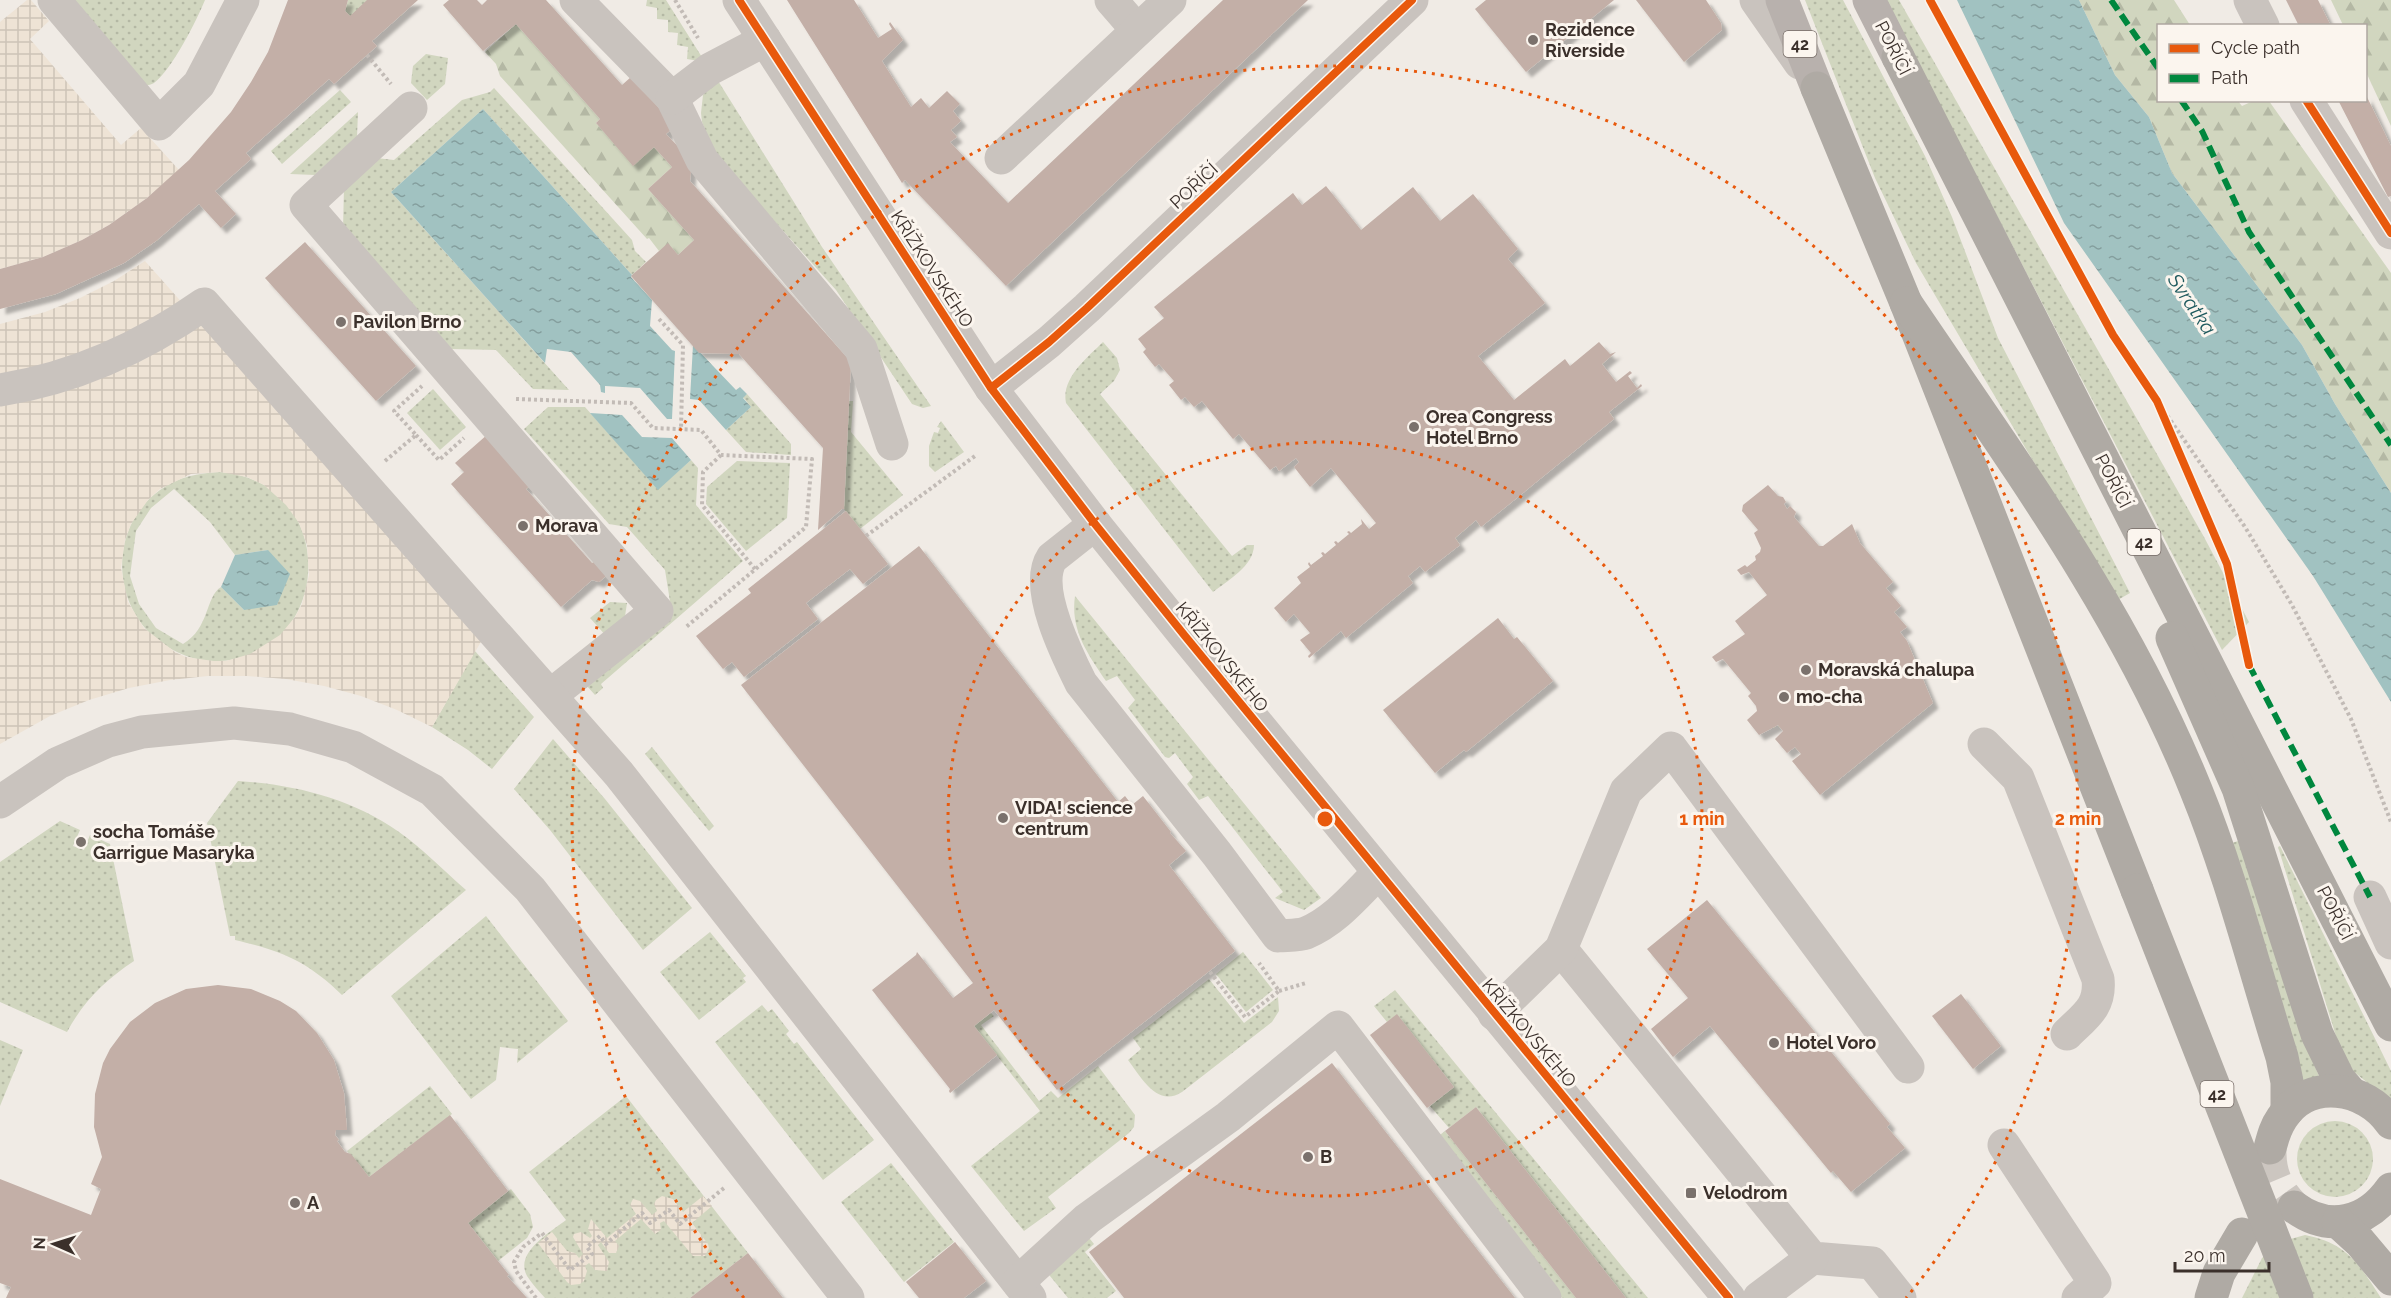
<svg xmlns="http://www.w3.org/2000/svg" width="2391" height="1298" font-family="Raleway,sans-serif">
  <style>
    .grass { fill: url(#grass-dots); fill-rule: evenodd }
    .forest { fill: url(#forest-firs) }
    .plaza { fill: url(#plaza-grid); fill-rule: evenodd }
    .water { fill: url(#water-ripples) }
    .building { fill: #c3afa7; filter: url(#shadow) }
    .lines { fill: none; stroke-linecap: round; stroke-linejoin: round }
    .highway-tunnel { stroke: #ccc6c0; stroke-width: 33; stroke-dasharray: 33 16; stroke-linecap: butt }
    .path { stroke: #c2bbb6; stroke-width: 4; stroke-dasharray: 3 3; stroke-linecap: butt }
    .minor { stroke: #c9c3be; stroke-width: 33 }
    .major { stroke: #b8b1ad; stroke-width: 33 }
    .highway { stroke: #afaaa4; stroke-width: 33 }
    .highway-bridge { stroke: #afaaa4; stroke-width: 33 }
    .quiet { stroke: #00873e; stroke-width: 6; stroke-dasharray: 12 6; stroke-linecap: butt }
    .cycleway-casing { stroke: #fbf5ee; stroke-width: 11 }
    .cycleway { stroke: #e8590c; stroke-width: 8 }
    .ring { fill: none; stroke: #e8590c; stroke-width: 3; stroke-dasharray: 3 6 }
    .poi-dot { fill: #7a716c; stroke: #fbf5ee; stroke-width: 2 }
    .labels { text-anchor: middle; stroke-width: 6; stroke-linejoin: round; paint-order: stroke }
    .shield { fill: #fbf5ee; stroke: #756b66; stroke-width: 1.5 }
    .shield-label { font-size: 16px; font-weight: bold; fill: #3b302b }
    .poi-label { font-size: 18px; font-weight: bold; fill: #3b302b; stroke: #fbf5ee; text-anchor: start }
    .street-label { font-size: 18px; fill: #3b302b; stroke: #fbf5ee }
    .water-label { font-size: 20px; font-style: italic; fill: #1f5a5e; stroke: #fbf5ee }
    .centre { fill: #e8590c; stroke: #fbf5ee; stroke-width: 3 }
    .ring-label { font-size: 18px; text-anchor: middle; font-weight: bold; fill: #e8590c; stroke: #fbf5ee; stroke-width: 6; stroke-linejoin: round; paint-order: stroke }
  </style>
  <defs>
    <pattern id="grass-dots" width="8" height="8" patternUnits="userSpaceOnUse" patternTransform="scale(1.5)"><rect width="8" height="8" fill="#d1d6bf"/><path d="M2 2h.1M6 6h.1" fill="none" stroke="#b4b8a4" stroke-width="1.8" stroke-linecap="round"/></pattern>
    <pattern id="forest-firs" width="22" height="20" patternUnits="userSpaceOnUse" patternTransform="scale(1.5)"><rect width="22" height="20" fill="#d1d6bf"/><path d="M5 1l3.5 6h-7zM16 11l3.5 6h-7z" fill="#b4b8a4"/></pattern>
    <pattern id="plaza-grid" width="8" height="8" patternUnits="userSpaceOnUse" patternTransform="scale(1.5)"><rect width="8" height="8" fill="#eee3d5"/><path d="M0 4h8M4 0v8" fill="none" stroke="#cdc3b7"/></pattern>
    <pattern id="water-ripples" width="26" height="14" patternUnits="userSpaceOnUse" patternTransform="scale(1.5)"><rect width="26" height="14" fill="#a1c2c1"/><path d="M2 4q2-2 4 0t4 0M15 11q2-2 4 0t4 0" fill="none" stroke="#849e9d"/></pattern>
    <filter id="shadow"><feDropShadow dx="5.5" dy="5.5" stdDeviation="1.5" flood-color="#0004"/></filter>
  </defs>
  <rect width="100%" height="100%" fill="#f0ebe5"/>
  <g class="grass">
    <path d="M65 0H205C197 20 171 71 154 83 149 86 146 85 140 85Z"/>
    <path d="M348 0H375L354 21 345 11Z"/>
    <path d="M647 0H666L705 62 687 59 688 47 677 45 678 33 668 32V20L657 19V8L646 6Z"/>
    <path d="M1805 0H1843L1925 156 1952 217 1998 338 2130 593 2116 601 1916 263 1875 178Z"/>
    <path d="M1885 0H1899L2204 537 2249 622 2222 650Z"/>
    <path d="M426 54 448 58 445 84 427 100 411 83 413 66Z"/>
    <path d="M715 76 822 247 931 406 923 408 912 404 836 290 716 156 702 122 701 113 703 95Z"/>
    <path d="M494 88 632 240 635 251 646 262 632 275 483 109 391 192 569 390 533 389 496 350 451 349 343 229 344 187 376 158 394 160 462 100 490 92Z"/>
    <path d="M340 90 351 102 282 164 271 151Z"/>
    <path d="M358 112 357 137 315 175 290 174Z"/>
    <path d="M1103 342 1117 358 1120 370 1114 381 1100 394 1232 556 1247 545H1254C1254 566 1227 581 1213 592L1066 403C1061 378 1087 358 1103 342Z"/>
    <path d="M433 389 466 427 440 450 407 413Z"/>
    <path d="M747 394 791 444V455L746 452 726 430 751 407 743 397Z"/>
    <path d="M849 401H853L851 432 903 495 860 529 844 509Z"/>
    <path d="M548 407H585L658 489 691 460 698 468 696 505 743 561 601 684 603 688 595 695 586 685 672 614 665 570 627 527 609 524 524 429Z"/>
    <path d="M941 421 964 452 935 472 929 466V446L934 432 938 433 940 428 937 427Z"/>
    <path d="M737 461 790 463 787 518 746 551 706 504 707 487Z"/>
    <path d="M220 472C344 482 333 661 215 661 195 661 177 654 160 642 111 606 108 527 160 490 178 477 198 473 220 472ZM174 489 210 522 235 555 268 550 244 610 221 587C205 597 210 628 183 644L156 628 139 604 130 576 136 531 151 508Z"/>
    <path d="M1075 596 1321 898 1304 910 1275 898 1283 892 1208 796 1199 800 1187 784 1193 777 1175 753 1169 758 1165 757 1128 708 1135 700 1117 676 1106 681C1088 654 1070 630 1075 596Z"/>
    <path d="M610 602 627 603 624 623 607 637 590 618Z"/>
    <path d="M475 651 534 717 492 769 468 750 432 727Z"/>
    <path d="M553 739 605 799 692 908 643 950 550 830 514 789Z"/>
    <path d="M652 747 714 826 709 831 645 754Z"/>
    <path d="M238 781C296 785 350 798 399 832 423 849 444 871 466 890L342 995C307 961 282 951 235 940V936H230L207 823Z"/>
    <path d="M60 821 80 830 73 846 84 850 90 835 110 844 134 961C105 980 83 1002 67 1032L0 1002V862Z"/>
    <path d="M2241 840 2305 1043 2319 1076 2304 1084 2229 844Z"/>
    <path d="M2280 846 2391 1071V1102L2353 1071 2339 1046 2278 847Z"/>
    <path d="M486 916 568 1021 517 1063 518 1049 500 1047 496 1080 471 1099 391 996Z"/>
    <path d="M710 932 746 976 743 978 746 982 699 1020 660 972Z"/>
    <path d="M1243 952 1273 990 1246 1012 1216 974Z"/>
    <path d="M1209 979 1244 1023 1278 997 1279 1011 1272 1022 1182 1092C1157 1108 1141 1077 1128 1060L1141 1049 1133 1038Z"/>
    <path d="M1395 990 1648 1298H1626L1476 1107 1449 1128 1430 1106 1454 1087 1397 1015 1387 1022 1374 1006Z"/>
    <path d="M762 1005 768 1012 772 1009 789 1031 786 1034 794 1044 797 1042 874 1140 823 1180 715 1042Z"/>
    <path d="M991 1013 994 1016 981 1025 1039 1101 1051 1091 1058 1098 1098 1066 1135 1115 1134 1127 1129 1133 1048 1197 1056 1208 1024 1231 971 1166 1040 1111 974 1026Z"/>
    <path d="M0 1040 23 1050 0 1106Z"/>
    <path d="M430 1086 452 1114 369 1177 347 1151Z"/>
    <path d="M626 1096 748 1253 690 1298H545C539 1291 532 1284 527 1276 514 1252 551 1232 566 1220L529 1172Z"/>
    <circle cx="2335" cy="1159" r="38"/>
    <path d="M1445 1131 1576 1298H1562L1436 1138Z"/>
    <path d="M891 1163 954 1242 904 1282 841 1202Z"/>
    <path d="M511 1189 530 1214 533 1227 527 1238 498 1261 468 1223Z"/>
    <path d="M1082 1229 1094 1244 1085 1252 1116 1291 1107 1298H1068L1041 1265Z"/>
    <path d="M2305 1235C2347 1243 2359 1264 2381 1298H2242L2262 1258 2283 1241Z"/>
  </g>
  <g class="forest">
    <path d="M2079 0H2174L2190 25 2158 26V100L2238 101 2242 106 2253 101H2269L2391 273V493L2335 404 2302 345 2172 173 2149 117 2115 75Z"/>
    <path d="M2331 0H2391V126L2366 72V26L2343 25Z"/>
    <path d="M516 24 600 119 596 123 633 165 654 147 672 167 648 189 694 240 678 255 668 244 659 251 649 238 647 239 500 76 496 64 485 52Z"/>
  </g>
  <g class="plaza">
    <path d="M27 0H31L49 21 30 39 121 145 141 128 179 170 147 198 109 225 82 240 43 257 0 269V22Z"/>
    <path d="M145 261 482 640 432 727 397 710 361 696 324 686 286 679 247 676H208L170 680 129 688 89 700 50 716 0 744V324L45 312 80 298 114 281ZM220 472 247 477 264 485 286 505 299 523 307 545 309 575 302 604 295 617 280 635 250 654 226 661H213L186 657 175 652 144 628 128 602 121 568 125 540 131 524 148 500 160 489 191 474Z"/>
    <path d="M662 1196 673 1199 683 1212 703 1196 712 1206 692 1223 708 1244 709 1248 705 1256H693L664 1221 660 1223 661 1230 655 1234 641 1219 615 1241 619 1246 616 1253H609L601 1242 598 1245 609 1262 607 1271 595 1270 589 1263 585 1266 587 1271 584 1281 580 1284 571 1285 567 1282 538 1243 552 1232 567 1251 575 1253 579 1258 583 1254 573 1237 574 1234 581 1232 590 1238 592 1236 588 1229 591 1219 607 1238 636 1214 630 1205 633 1199 640 1201 652 1215 657 1211 654 1204 656 1200Z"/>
  </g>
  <g class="water">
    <path d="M1957 0H2079L2115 75 2149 117 2172 173 2302 345 2335 404 2391 493V702L2313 576 2064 223Z"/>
    <path d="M483 109 632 275 631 277 652 300 650 326 672 350 675 351 672 419H667L640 388 605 386V393L601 392 600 385 571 352 547 349 545 363 391 192Z"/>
    <path d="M693 345 736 390 740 387 747 394 743 398 751 407 726 430 699 400 690 399Z"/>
    <path d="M590 413 622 415 642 437 672 438 691 460 658 490Z"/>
    <path d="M268 550 290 574 277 605 244 610 221 587 235 555Z"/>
  </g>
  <g class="building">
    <path d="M288 0H348L345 11 350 16 367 0H418L372 41 377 46 334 84 329 79 246 153 251 159 215 191 236 214 221 228 199 204 156 241 124 263 56 294 0 309V269L43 257 82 240 109 225 147 198 189 160 231 112 251 82 268 52Z"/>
    <path d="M449 0H477L482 5 487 0H546L622 85 631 77 675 126 666 134 692 161 690 181 851 362 844 509H842L818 530 823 448 739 354 699 353 631 276 668 243 678 255 694 240 648 189 672 167 654 147 633 166 596 123 600 119 516 24 483 51 443 5Z"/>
    <path d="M787 0H854L878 38 892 29 889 24 890 22 903 40 882 61 911 107 921 98 929 108 947 91 960 104 953 111 961 121 951 130 957 137 950 142 1008 203 1223 0H1308L1006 286 905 180 902 183Z"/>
    <path d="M1486 0H1614L1526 72 1475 9Z"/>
    <path d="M1636 0H1706L1721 23 1722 30 1684 62Z"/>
    <path d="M2286 0H2318L2331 26H2299Z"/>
    <path d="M2366 95 2391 146V196L2388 197 2338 100H2366Z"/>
    <path d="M1326 186 1361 230 1413 187 1440 221 1473 194 1518 249 1508 259 1545 303 1478 356 1514 400 1565 359 1570 366 1599 342 1610 354 1616 352 1602 364 1616 382 1630 371 1632 373 1628 376 1637 388 1641 384 1642 386 1609 412 1614 419 1481 527 1476 520 1455 538 1460 545 1425 572 1420 566 1408 576 1413 583 1346 638 1341 631 1309 658 1308 656 1311 653 1300 640 1310 633 1294 614 1286 622 1274 608 1301 583 1297 577 1310 567 1308 564 1309 562 1311 565 1323 556 1321 553 1323 552 1325 554 1336 545 1334 542 1336 541 1338 543 1349 534 1347 532 1349 531 1351 533 1362 524 1361 519 1369 529 1376 523 1331 468 1310 487 1294 467 1299 462 1296 458 1279 471 1276 466 1270 470 1239 434 1233 439 1202 401 1194 407 1185 397 1181 400 1169 385 1174 381 1159 364 1155 367 1143 352 1146 349 1138 339 1164 318 1154 307 1293 193 1302 205Z"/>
    <path d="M305 242 416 366 376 401 265 278Z"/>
    <path d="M488 434 533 483 526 489 592 563 594 562 606 576 599 582 592 580 561 607 451 484 464 472 455 463Z"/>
    <path d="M1768 485 1778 496 1783 497 1786 502 1784 504 1787 509 1790 506 1796 512 1794 517 1819 546H1823L1852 524 1860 543 1893 582 1886 588 1901 606 1894 612 1907 627 1900 632 1907 641 1933 703 1820 795 1792 761 1801 754 1795 747 1787 753 1775 739 1783 731 1778 725 1759 735 1747 720 1757 711 1756 706 1748 696 1751 693 1723 659 1716 662 1712 657 1745 634 1735 621 1767 595 1749 572 1741 575 1737 570 1745 565 1747 567 1756 560 1755 556 1760 552 1761 548 1754 533 1758 530 1742 511 1743 505Z"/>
    <path d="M846 511 888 564 863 584 850 569 806 603 818 619 744 677 732 662 723 669 696 636 751 593 748 589Z"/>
    <path d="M919 546 1118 802 1125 796 1132 805 1143 796 1171 832 1170 833 1186 851 1169 865 1235 951 1057 1090 994 1010 974 1026 997 1055 950 1093 949 1091 950 1089 872 990 916 955 917 952 953 998 973 983 741 685Z"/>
    <path d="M1498 618 1514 639 1517 637 1553 681 1466 752 1464 750 1435 773 1383 710Z"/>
    <path d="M1707 900 1890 1124 1887 1127 1905 1148 1851 1192 1833 1171 1831 1173 1710 1026 1673 1057 1651 1029 1688 998 1647 949Z"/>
    <path d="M218 985 251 989 280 1001 296 1011 317 1033 334 1060 344 1093 347 1130H336L335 1135 339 1140 337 1141 345 1152 351 1154 369 1177 450 1115 508 1191 468 1223 509 1275 507 1276 527 1298H6L11 1287 0 1283V1179L91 1215 101 1189 91 1184 102 1157 94 1127 95 1094 103 1063 110 1049 130 1022 155 1003 186 989Z"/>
    <path d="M1961 994 2001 1046 1973 1069 1932 1016Z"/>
    <path d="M1397 1014 1454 1087 1427 1108 1370 1035Z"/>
    <path d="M1332 1063 1515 1298H1124L1089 1252Z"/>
    <path d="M1476 1107 1626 1298H1576L1445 1131Z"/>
    <path d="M955 1242 986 1281 964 1298H919L906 1282Z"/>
    <path d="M748 1253 783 1298H690Z"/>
  </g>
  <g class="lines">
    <path class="highway-tunnel" d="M2270 1148C2269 1173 2277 1190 2294 1207"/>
    <g class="path">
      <path d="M675 0 698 38"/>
      <path d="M367 55 391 84"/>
      <path d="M659 319 683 345 681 429"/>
      <path d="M516 399 631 403 653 428 701 430 721 455 812 459 806 527 686 627"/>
      <path d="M2157 401 2245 527 2292 605 2351 719 2391 822"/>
      <path d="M416 435 439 460 464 438"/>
      <path d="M721 455 703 472 702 505 755 569"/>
      <path d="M385 461 416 435 394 411 422 386"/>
      <path d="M866 536 975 456"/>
      <path d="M1210 972 1245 1017 1279 991 1259 963"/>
      <path d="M1279 991 1306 983"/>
      <path d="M536 1298 516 1271 514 1262 523 1247 542 1233 570 1270 592 1254 587 1247 600 1236 606 1244 642 1213 650 1223 669 1210 680 1224 724 1188"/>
    </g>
    <g class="minor">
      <path d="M54 0 159 124 199 84 243 0"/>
      <path d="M576 0 672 98 702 160 861 349 892 444"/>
      <path d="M739 0 991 388 1095 524 1185 636 1729 1298"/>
      <path d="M1111 0 1137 30"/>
      <path d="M1756 0 1800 63"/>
      <path d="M2250 0 2263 26"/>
      <path d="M672 98 710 69 765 40"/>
      <path d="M2306 100 2391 233"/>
      <path d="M411 108 306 205 657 611 551 695"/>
      <path d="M1001 158 1170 0"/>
      <path d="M991 388 1049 342 1087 308 1412 0"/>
      <path d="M0 390C75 378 143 347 204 304L619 774 1030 1298"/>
      <path d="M1095 524 1052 558C1033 587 1067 655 1081 683L1217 854 1278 936C1286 935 1298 936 1306 933 1335 921 1356 895 1378 873"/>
      <path d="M1984 744 2018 778 2098 979C2101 1007 2085 1016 2067 1034"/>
      <path d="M0 802 58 763 108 741 142 732 234 723 290 729 353 747 432 790 530 889 848 1298"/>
      <path d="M2370 897 2391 943"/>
      <path d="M1561 949 1812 1258 1872 1263 1900 1298"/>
      <path d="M1494 1014 1561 949 1626 791 1671 748 1908 1067"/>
      <path d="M2004 1145 2095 1283 2078 1298"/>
      <path d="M1018 1282 1087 1219 1228 1117 1338 1027 1545 1298"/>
      <path d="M1759 1298 1812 1258"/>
    </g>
    <g class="major">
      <path d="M1782 0 1817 88"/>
      <path d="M1869 0 1898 57"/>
    </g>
    <g class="highway">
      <path d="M1898 57 2391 1025"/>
      <path d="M1817 88 1906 303 2137 890"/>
      <path d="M1906 303C2012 460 2125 613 2196 790 2231 876 2254 968 2282 1057L2287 1082V1111"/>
      <path d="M2172 638 2238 788 2317 1034 2339 1079 2351 1093"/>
      <path d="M2270 1148C2273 1137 2275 1128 2282 1118 2308 1077 2366 1086 2391 1123"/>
      <path d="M2294 1207C2329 1233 2367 1223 2391 1189"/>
      <path d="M2338 1222 2360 1242 2391 1279"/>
      <path d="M2211 1298 2219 1273 2242 1234"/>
    </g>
    <path class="highway-bridge" d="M2137 890 2297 1298"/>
    <g class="quiet">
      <path d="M2111 0 2158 68"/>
      <path d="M2181 100 2202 131 2249 232 2391 445"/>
      <path d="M2249 665 2370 897"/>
    </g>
    <defs>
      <g id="cycleway">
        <path d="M739 0 991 388 1095 524 1185 636 1729 1298"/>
        <path d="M1930 0 2113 335 2157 401 2227 564 2249 665"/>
        <path d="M2306 100 2391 233"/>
        <path d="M991 388 1049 342 1087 308 1412 0"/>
      </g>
    </defs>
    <use href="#cycleway" class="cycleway-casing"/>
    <use href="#cycleway" class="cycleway"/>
  </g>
  <g class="ring">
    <circle cx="1325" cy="819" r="377"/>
    <path d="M744 1298A753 753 0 1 1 1906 1298"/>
  </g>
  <g class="poi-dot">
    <circle cx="1533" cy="40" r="6"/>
    <circle cx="341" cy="322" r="6"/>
    <circle cx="1414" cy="427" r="6"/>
    <circle cx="523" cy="526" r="6"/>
    <circle cx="1806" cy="670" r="6"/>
    <circle cx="1784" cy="697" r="6"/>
    <circle cx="1003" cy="818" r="6"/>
    <circle cx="81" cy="842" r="6"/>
    <circle cx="1774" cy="1043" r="6"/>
    <circle cx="1308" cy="1157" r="6"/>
    <rect x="1685" y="1187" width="12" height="12" rx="3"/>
    <circle cx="295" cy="1203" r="6"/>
  </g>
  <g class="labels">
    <g class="shield">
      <rect x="1783.5" y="31" width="33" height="26" rx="4.5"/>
      <rect x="2127.5" y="529" width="33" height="26" rx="4.5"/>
      <rect x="2200.5" y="1081" width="33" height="26" rx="4.5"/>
    </g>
    <g class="shield-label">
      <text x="1800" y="50">42</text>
      <text x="2144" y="548">42</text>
      <text x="2217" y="1100">42</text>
    </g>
    <g class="poi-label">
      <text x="1545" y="36">Rezidence<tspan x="1545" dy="21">Riverside</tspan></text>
      <text x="353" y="328">Pavilon Brno</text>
      <text x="1426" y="423">Orea Congress<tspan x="1426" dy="21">Hotel Brno</tspan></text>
      <text x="535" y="532">Morava</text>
      <text x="1818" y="676">Moravská chalupa</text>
      <text x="1796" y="703">mo-cha</text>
      <text x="1015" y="814">VIDA! science<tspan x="1015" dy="21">centrum</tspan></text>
      <text x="93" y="838">socha Tomáše<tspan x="93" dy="21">Garrigue Masaryka</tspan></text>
      <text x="1786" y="1049">Hotel Voro</text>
      <text x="1320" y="1163">B</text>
      <text x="1703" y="1199">Velodrom</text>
      <text x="307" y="1209">A</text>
    </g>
    <g class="street-label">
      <text transform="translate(1893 48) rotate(63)" y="6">POŘÍČÍ</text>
      <text transform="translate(1194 186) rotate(-43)" y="6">POŘÍČÍ</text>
      <text transform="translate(932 269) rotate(57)" y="6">KŘÍŽKOVSKÉHO</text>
      <text transform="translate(2113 481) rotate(63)" y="6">POŘÍČÍ</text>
      <text transform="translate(1222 657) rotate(51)" y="6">KŘÍŽKOVSKÉHO</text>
      <text transform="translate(2335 913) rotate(63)" y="6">POŘÍČÍ</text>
      <text transform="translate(1529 1033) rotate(50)" y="6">KŘÍŽKOVSKÉHO</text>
    </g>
    <g class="water-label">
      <text transform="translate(2192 304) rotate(56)" y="7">Svratka</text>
    </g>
  </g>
  <circle cx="1325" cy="819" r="9" class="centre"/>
  <g class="ring-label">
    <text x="1702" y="825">1 min</text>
    <text x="2078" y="825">2 min</text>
  </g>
  <rect x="2157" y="24" width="210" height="78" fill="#fbf5ee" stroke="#aea6a0" stroke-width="1.5"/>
  <rect x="2169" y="44" width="30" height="9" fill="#e8590c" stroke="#aea6a0" stroke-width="1.5"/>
  <text x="2211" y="54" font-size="18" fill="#3b302b">Cycle path</text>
  <rect x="2169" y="74" width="30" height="9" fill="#00873e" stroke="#aea6a0" stroke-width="1.5"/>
  <text x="2211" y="84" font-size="18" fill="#3b302b">Path</text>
  <g transform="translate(54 1244) rotate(273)" stroke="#fbf5ee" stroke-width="4.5" paint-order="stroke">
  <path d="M0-4.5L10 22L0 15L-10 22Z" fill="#3b302b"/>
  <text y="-9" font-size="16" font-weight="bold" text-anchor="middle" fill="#3b302b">N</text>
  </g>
  <path d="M2175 1262v9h94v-9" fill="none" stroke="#3b302b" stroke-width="3"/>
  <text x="2184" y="1262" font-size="18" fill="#3b302b" stroke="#fbf5ee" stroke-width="4.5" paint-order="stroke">20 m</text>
</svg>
